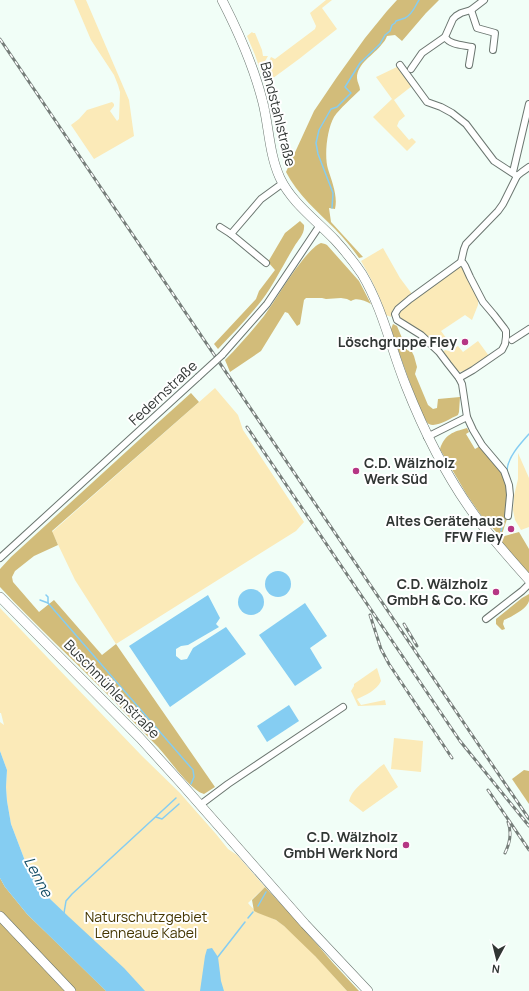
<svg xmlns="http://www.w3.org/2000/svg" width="529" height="991" font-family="Manrope,sans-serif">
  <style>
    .green { fill: #fbeab8 }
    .forest { fill: #d2bc7a }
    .water { fill: #85cdf2 }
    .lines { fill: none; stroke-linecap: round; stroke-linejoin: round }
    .stream { stroke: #85cdf2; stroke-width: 1.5 }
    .street-casing { stroke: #6b7670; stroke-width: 8 }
    .secondary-casing { stroke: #6b7670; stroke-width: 10 }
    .street { stroke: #fff; stroke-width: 6 }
    .secondary { stroke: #fff; stroke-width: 9 }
    .rail-casing { stroke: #767e7a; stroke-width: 3 }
    .rail { stroke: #fff; stroke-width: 1.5; stroke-dasharray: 4.5; stroke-linecap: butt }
    .street-bridge-casing { stroke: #6b7670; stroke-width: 8; stroke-linecap: butt }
    .street-bridge { stroke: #fff; stroke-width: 6 }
    .poi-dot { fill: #b53684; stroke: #fff; stroke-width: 1.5 }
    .labels { text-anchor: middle; stroke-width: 4; stroke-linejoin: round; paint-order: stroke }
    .street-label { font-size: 14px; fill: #313634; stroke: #fff }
    .poi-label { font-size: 14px; font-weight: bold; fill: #313634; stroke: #fff; text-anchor: end }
    .park-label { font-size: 14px; fill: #453600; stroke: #fff }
    .water-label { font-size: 15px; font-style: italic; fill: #134d66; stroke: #fff }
  </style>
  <rect width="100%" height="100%" fill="#f1fef7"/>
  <g class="green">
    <path d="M74 0H86L129 100 134 136 94 159 71 125 79 119 87 110 112 102 114 104V106L110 111 117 121 119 119 120 92 118 85 114 75 91 40Z"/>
    <path d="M326 0H332L322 8 337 29 299 59 265 84 255 55 247 36 252 32 253 33H255L262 50 263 56H268L264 63 267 65 271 57 275 59 315 29 316 26 310 13Z"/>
    <path d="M399 66 412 86 394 100 405 116 399 121 397 126 409 140 412 138 416 142 407 151 373 117 392 99 376 77Z"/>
    <path d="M383 248 400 278 412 294 398 304 393 310 391 317 386 315C380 296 371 278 361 261Z"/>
    <path d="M460 266H462L478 300V305L472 320 465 315 441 331 449 342 443 347 439 349 399 318V313L401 309Z"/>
    <path d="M478 341 489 356 464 371C454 375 449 361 444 354L443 352 445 350 449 351 458 346 463 352Z"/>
    <path d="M215 388 238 415 243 430 304 522 296 531 116 644 75 580 52 532Z"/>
    <path d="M518 453 529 478V527L521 530 515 520 513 510 514 496 518 479Z"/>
    <path d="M0 608 142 756 179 792 216 834 228 849 237 855 265 887 248 903C258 916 272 915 284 926 307 945 327 969 347 991H86L0 885 42 934 64 913 48 897 30 874 11 824 7 801 6 787 7 770 0 751V722L4 725 1 713H0Z"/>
    <path d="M377 668 381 681C377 690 366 695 357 699L361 705 385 700 386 705 358 706 352 693 351 691 354 686V684Z"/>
    <path d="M394 738 423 741 421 772 391 769Z"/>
    <path d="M384 764 398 787 363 812 349 801C352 790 360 785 369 777 374 772 378 768 384 764Z"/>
  </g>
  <g class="forest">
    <path d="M397 0H439L426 13 402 41 395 35 387 36C386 39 384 42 382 44 374 55 357 63 357 78 357 82 360 86 360 90 353 97 339 109 334 117 327 129 324 156 328 169 332 182 338 196 335 209L329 208 331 222 363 257 359 258C352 248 344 238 335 229 318 212 297 194 286 172L314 111 337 77 365 38 387 11Z"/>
    <path d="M300 221 304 225C305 234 298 240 294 247 283 265 274 284 262 300 248 318 233 333 218 349L214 344 256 299 259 291 275 270 268 262 285 233Z"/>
    <path d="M321 243 325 244 327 245 359 281 371 304C365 301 357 297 351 301L347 299 341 298 326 299 322 298H306L304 300 300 324 297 326 288 313 285 312 261 351 230 372 225 360C239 346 252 331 264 316 276 300 305 249 321 243Z"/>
    <path d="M393 324 397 326 407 350 412 352 414 356 417 367 415 374 428 405 433 409 437 408 438 399 460 397 459 412 458 415C451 418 436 428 429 424 422 420 395 341 391 329Z"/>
    <path d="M191 393 199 402 52 531 58 545 34 556 15 571 12 577 13 582 39 612 54 600 102 655 116 644 215 787 204 794C190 790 169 759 158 747 142 731 127 715 112 699 75 661 36 626 0 587V569L11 557 151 429Z"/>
    <path d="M467 428 469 432 466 434 475 449 482 445 498 463 509 485 508 516 501 537 519 532 529 549V580L496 542 501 537 483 518 467 495 440 449C445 434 453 432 467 428Z"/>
    <path d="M529 594C529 597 529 599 529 601 527 609 511 617 504 620L503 624 505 629 502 630 496 624V619L522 598Z"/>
    <path d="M524 770 529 771V804L512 779Z"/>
    <path d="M0 878 5 887 27 914 106 991H0Z"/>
    <path d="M265 887 298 922 333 963 359 991H347L315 956 284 926 276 920 258 913 254 911 252 900Z"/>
  </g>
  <g class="water">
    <circle cx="278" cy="584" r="13"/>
    <circle cx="251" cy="602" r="13"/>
    <path d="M208 595 220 618 216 624 219 627 188 645 181 646 176 649V656L181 660 187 659 193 648 226 627 246 654 170 707 129 646Z"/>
    <path d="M305 603 327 636 310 648 322 668 295 686 259 635Z"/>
    <path d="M289 705 299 721 267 742 257 726Z"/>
    <path d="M0 751 7 770 6 787 7 801 11 824 30 874 48 897 69 917 124 968 145 991H106L27 914 5 887 0 878Z"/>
    <path d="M212 948 218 957 221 981 224 991H200L205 956 207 949Z"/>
  </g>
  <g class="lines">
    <g class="stream">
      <path d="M332 208 333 193 318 154 316 143 319 130 331 109 337 107 351 93 345 87 360 63 380 44 385 35 390 31 392 25 395 23 396 21C399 20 402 19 405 18 413 14 415 6 419 0"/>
      <path d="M507 470C508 457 520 444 529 434"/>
      <path d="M501 531 504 520"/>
      <path d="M46 595 48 597V603"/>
      <path d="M40 600 48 603 193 770 194 777 191 784"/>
      <path d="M156 817 162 819 179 804"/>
      <path d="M258 906 266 892"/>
      <path d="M64 913 66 901 72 894 176 798"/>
      <path d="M248 918 253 912"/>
      <path d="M217 958 245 922"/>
    </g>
    <defs>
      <g id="street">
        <path d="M471 10 477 28 495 33 493 50"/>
        <path d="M400 65 427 102 441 107 452 113 466 124 494 161 517 176"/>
        <path d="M469 65 472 47C463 45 450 45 445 37L453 19 456 16 461 13 471 10 484 0"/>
        <path d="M411 69 422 53 445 37"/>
        <path d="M513 172 529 104"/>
        <path d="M220 227 231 234"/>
        <path d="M266 263 231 234 261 199 283 183"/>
        <path d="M512 340 529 329"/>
        <path d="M222 355 267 304 320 225"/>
        <path d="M459 378 473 370 502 350 505 344 506 337V331L504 328 494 315 483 302 470 277 465 266 463 263 461 262"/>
        <path d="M427 437 467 417"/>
        <path d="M508 516 510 495 509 485 504 471 482 445 473 430 467 417 462 384 459 378 448 364 439 352 421 335 397 320 395 314 398 309 410 299 461 262 464 249 466 244 498 211 503 204 517 176 522 172 529 167"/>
        <path d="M0 558 198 377"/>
        <path d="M486 619 522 591 529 584"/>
        <path d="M200 805 228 784 343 707"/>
      </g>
      <g id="secondary">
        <path d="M222 0C239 33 254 67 263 103 269 127 269 154 280 178 292 203 316 220 335 240 345 251 354 262 362 274 383 309 391 349 406 386 425 434 448 480 479 521 495 542 512 561 529 580"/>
        <path d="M0 597 140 738 180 782 305 924 368 991"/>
        <path d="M0 916 71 991"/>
      </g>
    </defs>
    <use href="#street" class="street-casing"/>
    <use href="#secondary" class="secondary-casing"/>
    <use href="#street" class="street"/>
    <use href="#secondary" class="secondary"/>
    <defs>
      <g id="rail">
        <path d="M0 39 529 819"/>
        <path d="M247 427 460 741 529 826"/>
        <path d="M370 615 381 649 389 664 452 758"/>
        <path d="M404 624 417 646"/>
        <path d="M488 790 529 850"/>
        <path d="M505 853C510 843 512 833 508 822"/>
      </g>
    </defs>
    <use href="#rail" class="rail-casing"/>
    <use href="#rail" class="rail"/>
    <defs>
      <path id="street-bridge" d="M198 377 222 355"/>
    </defs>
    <use href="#street-bridge" class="street-bridge-casing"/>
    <use href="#street-bridge" class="street-bridge"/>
  </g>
  <g class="poi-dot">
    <circle cx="465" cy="342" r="4"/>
    <circle cx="356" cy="471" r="4"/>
    <circle cx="511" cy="529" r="4"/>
    <circle cx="496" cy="592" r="4"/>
    <circle cx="406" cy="845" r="4"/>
  </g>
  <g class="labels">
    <g class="street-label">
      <text transform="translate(278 114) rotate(76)" y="5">Bandstahlstraße</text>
      <text transform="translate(163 393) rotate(-43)" y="5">Federnstraße</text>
      <text transform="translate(112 689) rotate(46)" y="5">Buschmühlenstraße</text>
    </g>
    <g class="poi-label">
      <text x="457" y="347">Löschgruppe Fley</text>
      <text x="364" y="468" text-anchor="start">C.D. Wälzholz<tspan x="364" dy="16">Werk Süd</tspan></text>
      <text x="503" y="526">Altes Gerätehaus<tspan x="503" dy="16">FFW Fley</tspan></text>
      <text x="488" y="589">C.D. Wälzholz<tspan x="488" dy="16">GmbH &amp; Co. KG</tspan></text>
      <text x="398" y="842">C.D. Wälzholz<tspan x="398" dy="16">GmbH Werk Nord</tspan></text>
    </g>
    <g class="park-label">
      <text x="146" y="922">Naturschutzgebiet<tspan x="146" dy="16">Lenneaue Kabel</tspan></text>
    </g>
    <g class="water-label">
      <text transform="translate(38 877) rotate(62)" y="5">Lenne</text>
    </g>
  </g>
  <g transform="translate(497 959) rotate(187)" stroke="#ffffff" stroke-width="3" paint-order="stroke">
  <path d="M0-3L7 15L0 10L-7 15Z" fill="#313634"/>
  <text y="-6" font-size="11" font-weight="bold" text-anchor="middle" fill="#313634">N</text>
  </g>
</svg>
